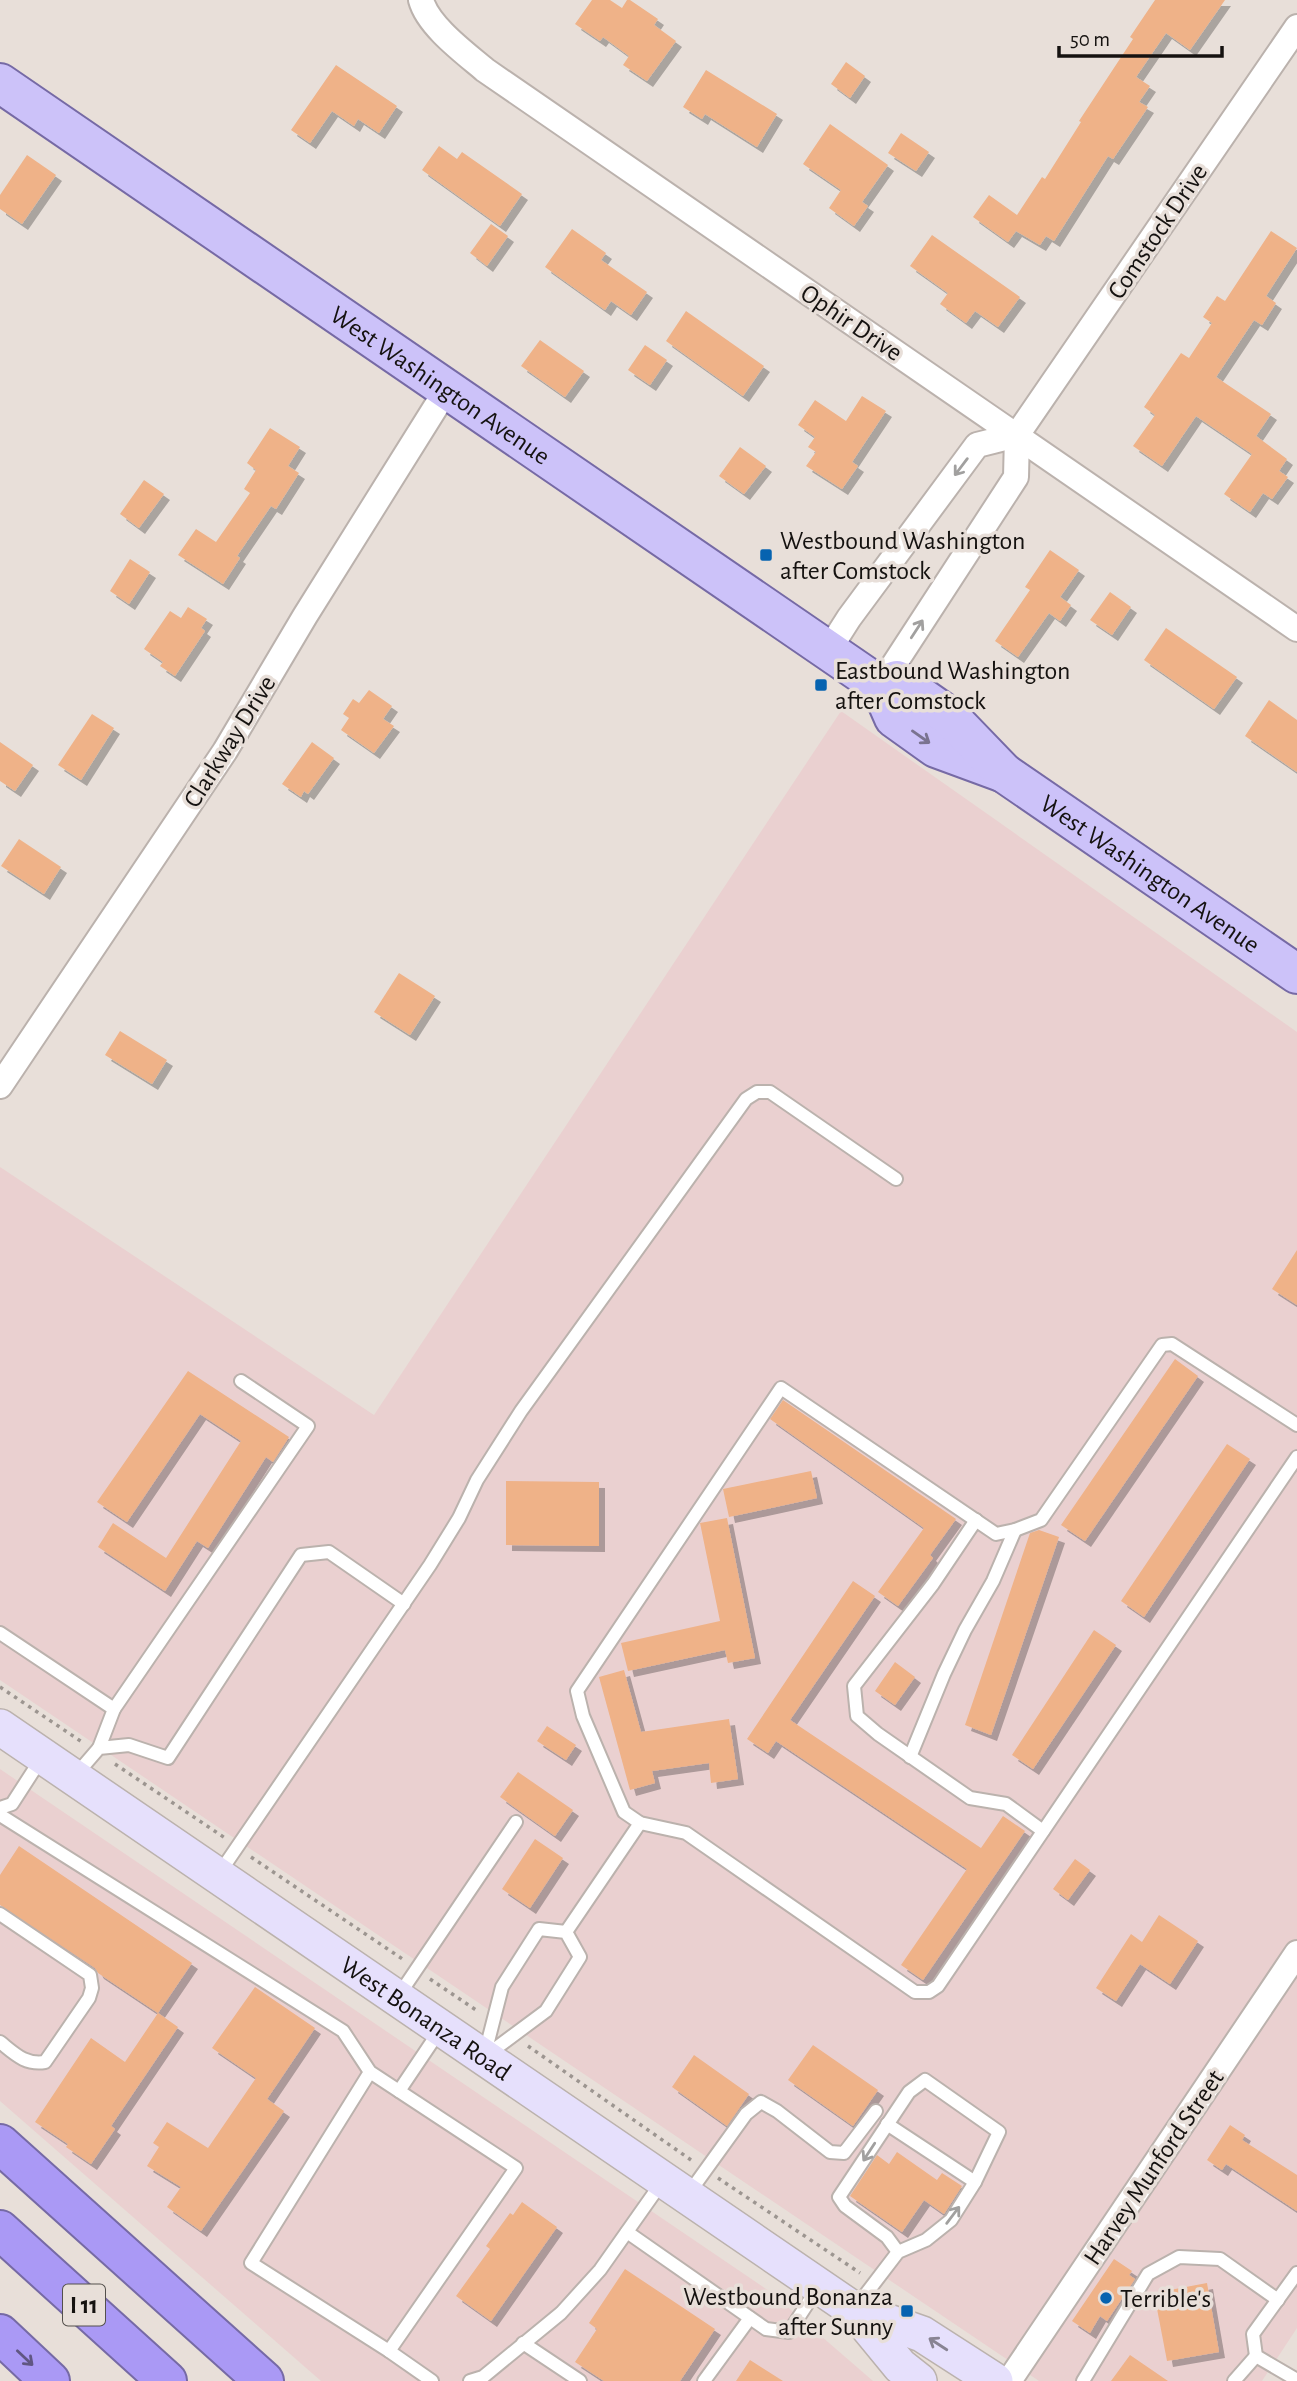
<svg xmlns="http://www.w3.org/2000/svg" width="1297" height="2381" font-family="'Alegreya Sans',sans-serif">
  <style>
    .industrial { fill: #ead0d0 }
    .building { fill: #efb288; filter: url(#shadow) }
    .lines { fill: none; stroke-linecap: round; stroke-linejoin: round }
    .service-casing { stroke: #bbb2ad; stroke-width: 16 }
    .minor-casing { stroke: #bbb2ad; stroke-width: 28 }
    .secondary-casing { stroke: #bbb2ad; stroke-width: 38 }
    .primary-casing { stroke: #766aa5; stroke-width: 42 }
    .motorway-casing { stroke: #766aa5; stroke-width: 42 }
    .path { stroke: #9c9590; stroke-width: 3.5; stroke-dasharray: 3.5 5; stroke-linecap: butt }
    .service { stroke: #fff; stroke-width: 12 }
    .minor { stroke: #fff; stroke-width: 24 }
    .secondary { stroke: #e6e0fc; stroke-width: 35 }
    .primary { stroke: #ccc2f9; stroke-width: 38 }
    .motorway { stroke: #aa99f5; stroke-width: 38 }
    .oneway { stroke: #a1a09f }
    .oneway2 { stroke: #7a7390 }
    .oneway3 { stroke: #888392 }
    .oneway4 { stroke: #605682 }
    .poi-dot { fill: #0663b0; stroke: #e8dfd9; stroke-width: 2.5 }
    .labels { text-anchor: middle; stroke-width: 7; stroke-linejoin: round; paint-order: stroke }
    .shield { fill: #e8dfd9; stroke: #54504c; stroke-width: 2 }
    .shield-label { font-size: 24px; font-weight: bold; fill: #151210 }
    .street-label { font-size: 26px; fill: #151210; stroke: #e8dfd9 }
    .poi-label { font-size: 26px; fill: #151210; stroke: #e8dfd9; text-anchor: start }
  </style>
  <defs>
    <filter id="shadow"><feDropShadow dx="6" dy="6" stdDeviation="0" flood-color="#0004"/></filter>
  </defs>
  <rect width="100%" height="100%" fill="#e8dfd9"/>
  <g class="industrial">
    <path d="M841 711 1297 1032V2328L1262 2381H1039L0 1680V1167L374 1415Z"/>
    <path d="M0 1769 769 2291 873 2381H321L0 2101Z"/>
  </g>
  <g class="building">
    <path d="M592 0H610L622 8 627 0H630L658 19 654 25 676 41 647 81 623 65 629 56 603 37 600 41 575 24Z"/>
    <path d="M1155 0H1225L1190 50 1166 33 1136 77 1150 86 1139 102 1148 107 1113 159 1108 156 1054 241 1046 236 1040 245 1016 231 1008 242 973 217 989 195 1017 215 1042 177 1045 179 1081 122 1079 121 1133 39 1130 37Z"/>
    <path d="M846 62 865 76 850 98 831 84Z"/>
    <path d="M336 65 397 106 379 133 358 119 354 126 332 111 310 143 291 130Z"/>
    <path d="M706 70 777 114 757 147 705 114 702 119 683 107Z"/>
    <path d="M830 124 888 165 862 202 868 206 854 226 829 208 841 190 803 164Z"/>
    <path d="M901 133 929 152 916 171 888 153Z"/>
    <path d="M439 146 457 159 462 152 522 194 500 226 422 170Z"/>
    <path d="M27 155 56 175 22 224 0 209V195Z"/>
    <path d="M491 224 508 236 487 266 470 253Z"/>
    <path d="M572 229 606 253 601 260 647 292 631 315 611 301 605 310 545 267Z"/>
    <path d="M1271 231 1297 248 1266 296 1276 303 1262 325 1254 320 1216 377 1271 414 1256 436 1287 459 1279 471 1288 477 1272 499 1263 493 1250 512 1224 494 1252 454 1196 416 1162 466 1133 446 1155 415 1144 407 1181 353 1189 358 1212 323 1203 317 1217 296 1225 301Z"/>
    <path d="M932 235 1020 297 998 327 975 311 966 323 940 304 948 293 910 266Z"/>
    <path d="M686 311 764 366 743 396 666 341Z"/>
    <path d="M540 340 584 371 565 397 521 366Z"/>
    <path d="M645 345 667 360 650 385 628 370Z"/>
    <path d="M862 396 886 411 852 462 858 466 842 489 806 466 816 452 808 447 815 437 798 425 815 400 846 421Z"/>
    <path d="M270 428 300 447 288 466 299 473 276 509 271 506 237 556 240 558 223 584 178 555 196 529 216 542 250 493 244 489 256 470 247 463Z"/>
    <path d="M740 447 766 466 744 494 719 476Z"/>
    <path d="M144 480 164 494 139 528 120 514Z"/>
    <path d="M1050 550 1079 570 1060 597 1071 605 1060 621 1049 613 1018 657 995 641 1030 590 1025 587Z"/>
    <path d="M130 559 150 572 129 604 110 591Z"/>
    <path d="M1110 592 1131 607 1112 635 1090 620Z"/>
    <path d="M188 607 207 619 201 628 205 631 175 676 160 666 163 662 144 649 170 611 181 618Z"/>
    <path d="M1166 628 1237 677 1214 709 1144 660Z"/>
    <path d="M369 690 392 706 383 719 394 726 374 753 341 730 349 718 343 714 353 699 359 703Z"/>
    <path d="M1269 700 1297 720V772L1245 736Z"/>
    <path d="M92 714 114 728 81 780 58 765Z"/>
    <path d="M0 742 33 765 15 791 0 781Z"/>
    <path d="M312 742 334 758 308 794 304 791 301 797 282 784Z"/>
    <path d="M19 839 61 867 44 894 1 866Z"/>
    <path d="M399 973 435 996 410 1035 374 1012Z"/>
    <path d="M120 1031 167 1060 152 1084 105 1055Z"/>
    <path d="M1297 1250V1305L1272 1289Z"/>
    <path d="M1175 1359 1198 1376 1085 1541 1061 1525Z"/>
    <path d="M188 1371 289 1437 273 1462 266 1457 208 1548 197 1541 165 1591 98 1547 113 1523 166 1558 241 1441 200 1414 127 1522 97 1502Z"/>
    <path d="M783 1400 956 1519 930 1555 933 1558 898 1606 878 1592 924 1528 770 1419Z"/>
    <path d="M1227 1444 1250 1459 1144 1617 1121 1601Z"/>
    <path d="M811 1471 817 1498 729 1517 723 1489Z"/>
    <path d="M506 1481 599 1482V1546L506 1545Z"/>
    <path d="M727 1518 755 1658 728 1663 725 1650 628 1671 621 1643 720 1621 700 1523Z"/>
    <path d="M1039 1530 1059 1537 991 1735 965 1725 1030 1533Z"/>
    <path d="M853 1581 875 1596 790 1720 981 1848 1003 1816 1025 1831 923 1980 901 1965 967 1869 776 1741 768 1753 747 1739Z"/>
    <path d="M1094 1630 1116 1645 1033 1769 1012 1755Z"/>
    <path d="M895 1662 915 1677 895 1705 875 1691Z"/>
    <path d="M624 1670 641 1732 729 1719 738 1779 711 1783 709 1763 652 1771 655 1783 630 1790 599 1677Z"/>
    <path d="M547 1726 576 1745 566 1760 537 1741Z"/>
    <path d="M518 1772 573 1810 555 1836 500 1797Z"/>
    <path d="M535 1839 563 1858 530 1908 502 1889Z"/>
    <path d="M19 1846 192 1963 158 2013 98 1973 95 1968 0 1905V1875Z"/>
    <path d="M1075 1859 1090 1870 1068 1900 1053 1889Z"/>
    <path d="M1159 1915 1198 1941 1170 1984 1140 1964 1116 2001 1096 1988 1131 1934 1142 1942Z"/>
    <path d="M255 1987 315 2028 267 2099 284 2111 201 2231 167 2207 181 2187 147 2166 159 2147 153 2143 167 2122 208 2148 256 2078 212 2048Z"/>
    <path d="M158 2013 178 2027 111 2126 115 2129 91 2164 66 2147 68 2144 35 2122 91 2038 125 2062Z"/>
    <path d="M813 2045 878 2090 853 2126 788 2080Z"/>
    <path d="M694 2055 749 2094 727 2126 672 2087Z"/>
    <path d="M1230 2125 1245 2135 1242 2140 1297 2175V2211L1226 2164 1222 2170 1207 2160Z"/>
    <path d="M897 2152 937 2180 942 2173 962 2186 944 2214 924 2200 902 2232 850 2196 877 2155 889 2164Z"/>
    <path d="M522 2202 557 2227 491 2321 456 2296 490 2249 486 2246 510 2213 513 2215Z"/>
    <path d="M1114 2259 1132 2271 1129 2275 1135 2279 1107 2321 1100 2316 1090 2333 1072 2321Z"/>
    <path d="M625 2269 715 2329 680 2381H604L575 2362 597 2329 589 2323Z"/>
    <path d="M1207 2283 1219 2352 1167 2361 1154 2293Z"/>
    <path d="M1130 2355 1168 2381H1111Z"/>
    <path d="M750 2360 783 2381H736Z"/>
  </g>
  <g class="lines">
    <defs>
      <g id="service">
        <path d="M1297 1425 1172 1344 1162 1345 1041 1520 1015 1530 996 1534 781 1388 577 1691 583 1716 624 1812 640 1823 686 1833 915 1992H929L938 1986 1297 1457"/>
        <path d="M976 1520 933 1584 854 1686 857 1716 878 1734 970 1798 1006 1804 1043 1831"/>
        <path d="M0 1633 114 1709 99 1748"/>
        <path d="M114 1709 308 1426 241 1381"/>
        <path d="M910 1757 944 1674 965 1630 993 1581 1015 1530"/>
        <path d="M74 1777 99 1748 129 1745 168 1758 301 1555 329 1552 404 1604"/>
        <path d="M0 1808 12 1804 41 1759"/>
        <path d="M0 1815 343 2031 370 2072 516 2168 389 2351 251 2263 370 2072"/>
        <path d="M218 1875 430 1565 459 1518 477 1480 521 1411 746 1099 757 1092H770L896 1179"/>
        <path d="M0 1914 90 1975 92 1988 89 1998 45 2062C25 2065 15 2054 0 2042"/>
        <path d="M539 1929 566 1932 580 1957 546 2011 484 2057 502 1987Z"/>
        <path d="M566 1932 640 1823"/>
        <path d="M397 1998 516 1822"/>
        <path d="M399 2091 440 2030"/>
        <path d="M887 2124 975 2182"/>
        <path d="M689 2193 746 2114 761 2102 777 2111 830 2152 844 2153 876 2111"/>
        <path d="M627 2232 766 2329 789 2332 817 2289"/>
        <path d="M1297 2273 1253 2334 1256 2356 1297 2380"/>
        <path d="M856 2307 898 2252 926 2240 951 2220 975 2182 999 2132 925 2080 909 2092 839 2197 845 2206 887 2237 898 2252"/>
        <path d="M523 2343 580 2381"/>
        <path d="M389 2351 432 2381"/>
        <path d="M470 2381 483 2377 561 2313 600 2270 662 2182"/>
        <path d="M704 2381 750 2318"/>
        <path d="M1083 2381 1148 2274 1179 2257 1220 2259 1278 2300"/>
        <path d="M1234 2381 1256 2356"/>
      </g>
      <g id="minor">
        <path d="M421 0C428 26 465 53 485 70L1297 629"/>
        <path d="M828 651 849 618 977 445 1017 435"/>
        <path d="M880 686 1016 477 1017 435 1297 27"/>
        <path d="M0 1086 225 751 305 616 447 389"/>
        <path d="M1009 2381 1297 1953"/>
      </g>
      <g id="secondary">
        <path id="s1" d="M0 1727 854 2310 922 2334 995 2381"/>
        <path d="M854 2310 900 2366 919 2381"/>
      </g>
      <g id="primary">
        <path id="s2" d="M0 83 880 686 894 718 936 748 1004 773"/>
        <path id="s3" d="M880 686 897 680 950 717 1004 773 1297 974"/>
      </g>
      <g id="motorway">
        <path d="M0 2144 264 2381"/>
        <path d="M0 2230 167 2381"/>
        <path d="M0 2334 50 2381"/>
      </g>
    </defs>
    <use href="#service" class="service-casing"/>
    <use href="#minor" class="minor-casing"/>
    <use href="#secondary" class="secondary-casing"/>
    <use href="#primary" class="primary-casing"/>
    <use href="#motorway" class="motorway-casing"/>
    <g class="path">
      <path d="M0 1687 82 1742"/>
      <path d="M115 1764 225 1838"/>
      <path d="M251 1857 404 1960"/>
      <path d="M430 1979 479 2012"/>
      <path d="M528 2046 691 2160"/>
      <path d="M718 2178 860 2273"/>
    </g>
    <use href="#service" class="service"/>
    <use href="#minor" class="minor"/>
    <use href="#secondary" class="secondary"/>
    <use href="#primary" class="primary"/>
    <use href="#motorway" class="motorway"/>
  </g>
  <defs><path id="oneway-shaft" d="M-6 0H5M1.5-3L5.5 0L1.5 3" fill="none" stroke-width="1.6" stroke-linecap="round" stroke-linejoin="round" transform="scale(1.75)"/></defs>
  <g class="oneway">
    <use href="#oneway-shaft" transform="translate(961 467) rotate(127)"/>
    <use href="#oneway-shaft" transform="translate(917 629) rotate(-57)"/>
    <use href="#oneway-shaft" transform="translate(869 2152) rotate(123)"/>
    <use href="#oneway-shaft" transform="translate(953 2215) rotate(-53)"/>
  </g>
  <use class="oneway2" href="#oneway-shaft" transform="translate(921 737) rotate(35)"/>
  <use class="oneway3" href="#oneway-shaft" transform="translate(938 2344) rotate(-147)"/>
  <use class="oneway4" href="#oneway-shaft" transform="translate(25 2358) rotate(43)"/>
  <g class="poi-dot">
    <rect x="759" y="548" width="14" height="14" rx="3.5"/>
    <rect x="814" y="678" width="14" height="14" rx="3.5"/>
    <circle cx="1106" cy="2298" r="7"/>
    <rect x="900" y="2304" width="14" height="14" rx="3.5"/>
  </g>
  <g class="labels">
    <rect class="shield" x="63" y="2284.5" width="42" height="41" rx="5"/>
    <g class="shield-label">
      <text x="84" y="2313">I 11</text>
    </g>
    <g class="street-label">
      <text transform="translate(1157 231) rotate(-56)" y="9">Comstock Drive</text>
      <text transform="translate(852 322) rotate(34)" y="9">Ophir Drive</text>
      <text dy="9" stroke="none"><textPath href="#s2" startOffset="534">West Washington Avenue</textPath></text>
      <text transform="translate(229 741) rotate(-58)" y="9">Clarkway Drive</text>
      <text dy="9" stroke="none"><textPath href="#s3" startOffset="338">West Washington Avenue</textPath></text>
      <text dy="9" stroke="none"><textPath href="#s1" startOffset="516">West Bonanza Road</textPath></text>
      <text transform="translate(1153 2167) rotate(-56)" y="9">Harvey Munford Street</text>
    </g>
    <g class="poi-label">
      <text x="780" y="549">Westbound Washington<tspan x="780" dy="30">after Comstock</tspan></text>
      <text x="835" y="679">Eastbound Washington<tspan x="835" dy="30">after Comstock</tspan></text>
      <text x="893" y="2305" text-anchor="end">Westbound Bonanza<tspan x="893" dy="30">after Sunny</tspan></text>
      <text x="1120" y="2307">Terrible's</text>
    </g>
  </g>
  <path d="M1059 46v10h163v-10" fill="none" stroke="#151210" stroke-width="3.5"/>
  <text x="1070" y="46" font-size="21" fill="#151210" stroke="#e8dfd9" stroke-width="5" paint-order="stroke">50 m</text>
</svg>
